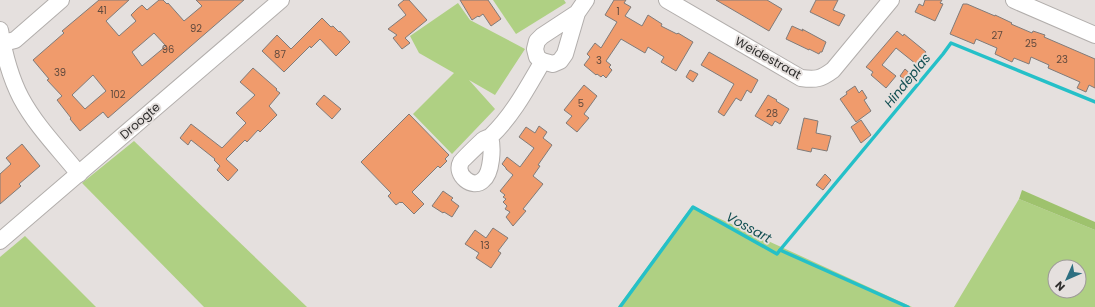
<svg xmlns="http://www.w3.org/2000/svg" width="1095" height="307" font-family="Poppins,sans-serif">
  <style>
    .green { fill: #afd083; fill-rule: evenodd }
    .forest { fill: #9ec26d }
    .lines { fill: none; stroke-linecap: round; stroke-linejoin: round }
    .stream { stroke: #25c0c8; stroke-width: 3.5 }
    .building { fill: #f09b6c; stroke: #807b79; fill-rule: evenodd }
    .minor-casing { stroke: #b2aeac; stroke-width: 18 }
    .minor { stroke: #fff; stroke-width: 16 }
    .labels { text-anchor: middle; stroke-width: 4; stroke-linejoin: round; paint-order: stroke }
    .number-label { font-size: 10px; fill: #604a3e }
    .street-label { font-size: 12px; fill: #302f2e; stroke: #e5e0de }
    .water-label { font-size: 13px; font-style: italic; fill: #124f52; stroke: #e5e0de }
  </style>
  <rect width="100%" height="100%" fill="#e5e0de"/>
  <g class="green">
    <path d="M493 0H564L566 3 516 34Z"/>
    <path d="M458 3 470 20 525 49 495 95 469 80 495 109 452 154 413 114 454 73 419 53 410 36Z"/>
    <path d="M134 141 307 307H204L82 183Z"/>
    <path d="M1019 199 1095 230V307H954ZM1055 267H1079V291H1055Z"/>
    <path d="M692 206 912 307H618Z"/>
    <path d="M25 236 96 307H0V257Z"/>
  </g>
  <path class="forest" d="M1022 190 1095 222V230L1019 199Z"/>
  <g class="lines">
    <g class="stream">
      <path d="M780 250 943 54 951 43 1095 102"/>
      <path d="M620 307 693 207 777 254 780 250 908 307"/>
    </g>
  </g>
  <g class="building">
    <path d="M99 0H129L106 21 119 36 136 21 131 15 137 9 142 5 147 10 159 0H163L167 4 168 3 184 21 202 6 196 0H244L108 118 103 112 80 131 70 119 71 118 57 100 62 96 47 80 49 79 33 60 64 33 62 31ZM154 33 166 46 142 66 132 52ZM93 75 106 91 85 109 72 95Z"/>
    <path d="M404 0H409L427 20 405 38 410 43 402 49 393 38 397 35 388 29 406 15 398 5Z"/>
    <path d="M460 0H488L501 19 491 26 483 14 479 17 478 16 472 20Z"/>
    <path d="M614 0H626L624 3 631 7 625 16 642 26 648 15 662 24 661 26 677 34 678 33 693 42 676 71 661 62 664 57 648 47 645 53 621 39 606 61 611 65 609 67 612 70 606 78 603 75 601 77 597 74 596 75 584 65 590 57 587 54 595 43 601 48 617 22 605 15Z"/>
    <path d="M716 0H767L782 9 769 31Z"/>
    <path d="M816 0H838L833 10 845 15 839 26 810 12Z"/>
    <path d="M925 0H942L940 3 943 4 935 21 915 12 919 4 923 6Z"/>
    <path d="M963 4H967L995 16V15L1012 23 1011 24 1032 33 1033 31 1045 35 1044 37 1095 59V88L1089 85 1086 92 1077 88 1080 82 1048 68 1049 65 1031 57 1029 64 1014 58 1012 62 995 54 997 48 976 39 974 44 950 34Z"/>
    <path d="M322 18 331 27 333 26 339 32 340 31 350 42 336 56 320 39 311 48 310 46 284 72 262 51 277 35 291 49Z"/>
    <path d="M792 26 803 31 802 29 826 42 822 52H820L819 54 809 49V50L786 39Z"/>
    <path d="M897 31 903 36 904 34 926 52 916 64 896 48 882 65 896 76 886 88 871 75 873 72 866 67Z"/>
    <path d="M709 52 758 80 751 93 747 90 741 101 736 98 724 116 718 112 734 84 701 65Z"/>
    <path d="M253 68 277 89 276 90 280 93 269 106 277 115 260 132 258 130 247 142 245 140 226 159 238 170 228 181 217 170 220 166 214 160 215 159 191 140 188 145 180 138 191 124 222 148 246 123 236 113 255 95 240 82Z"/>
    <path d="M905 69 914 77 909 84 900 76Z"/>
    <path d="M690 70 698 74 693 82 686 77Z"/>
    <path d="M584 85 597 96 584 114 589 118 577 132 566 123 572 116 564 110Z"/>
    <path d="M855 86 859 93 862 90 867 98 864 100 871 111 856 122 840 99 847 94 846 92Z"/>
    <path d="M324 95 341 109 332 119 316 104Z"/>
    <path d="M768 95 777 100 776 101 789 109 780 124 775 121 772 126 755 116Z"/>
    <path d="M409 114 449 155 445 159 447 161 440 168 438 166 412 192 424 204 414 214 402 202 401 203 400 202 396 205 388 196 391 193 361 162Z"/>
    <path d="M804 118 818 121 816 133 831 136 827 151 812 148 811 152 797 149Z"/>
    <path d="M861 120 871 135 861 143 851 127Z"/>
    <path d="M539 126 547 132 543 138 552 145 538 165 540 166 533 176 543 184 523 209 526 211 513 226 506 217 510 212 505 209 507 206 503 202 506 199 503 197 505 195 500 191 513 175 506 169V168L502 164 507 157 520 167 534 148 519 137 526 127 535 133Z"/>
    <path d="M22 144 40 166 19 184 21 186 0 204V174L11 164 6 158Z"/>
    <path d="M825 174 831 180 823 190 816 185Z"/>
    <path d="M443 191 453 198 451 200 459 206 452 217 444 212 443 213 432 206Z"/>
    <path d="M493 228 508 238 498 251 501 253 491 268 476 258 479 253 465 244 475 230 486 238Z"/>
  </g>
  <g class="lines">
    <defs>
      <g id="minor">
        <path d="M667 0 801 78C816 80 821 79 833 70L891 0"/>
        <path d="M1014 0 1095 35"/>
        <path d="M577 13 565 54 560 61 553 64 542 61 537 57 535 49 537 41 542 36 577 13 586 0"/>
        <path d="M0 30C4 53 10 77 21 98 36 126 59 149 79 174"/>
        <path d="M3 43 15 40 61 0"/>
        <path d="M490 137C493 147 492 173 483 180 473 190 454 175 461 162 462 160 481 142 483 140 485 138 489 138 491 136 512 116 526 90 540 66L542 61"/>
        <path d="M0 241 281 0"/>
      </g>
    </defs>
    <use href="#minor" class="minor-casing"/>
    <use href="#minor" class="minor"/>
  </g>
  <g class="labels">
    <g class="number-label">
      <text x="102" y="14">41</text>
      <text x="618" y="15">1</text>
      <text x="196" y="32">92</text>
      <text x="997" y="39">27</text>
      <text x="1031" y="47">25</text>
      <text x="168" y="53">96</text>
      <text x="280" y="58">87</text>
      <text x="1062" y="63">23</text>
      <text x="599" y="64">3</text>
      <text x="60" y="76">39</text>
      <text x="118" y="98">102</text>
      <text x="581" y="107">5</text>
      <text x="772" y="117">28</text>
      <text x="485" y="249">13</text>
    </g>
    <g class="street-label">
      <text transform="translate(768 58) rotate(29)" y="4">Weidestraat</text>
      <text transform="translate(140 121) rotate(-41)" y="4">Droogte</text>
    </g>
    <g class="water-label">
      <text transform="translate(907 80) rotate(-51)" y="5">Hindeplas</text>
      <text transform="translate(749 227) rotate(29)" y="5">Vossart</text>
    </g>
  </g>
  <g transform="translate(1067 279) rotate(225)"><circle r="19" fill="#e5e0de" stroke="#9d9998"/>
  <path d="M0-3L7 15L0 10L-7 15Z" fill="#2d6f81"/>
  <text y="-6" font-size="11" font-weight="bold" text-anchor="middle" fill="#302f2e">N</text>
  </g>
</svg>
